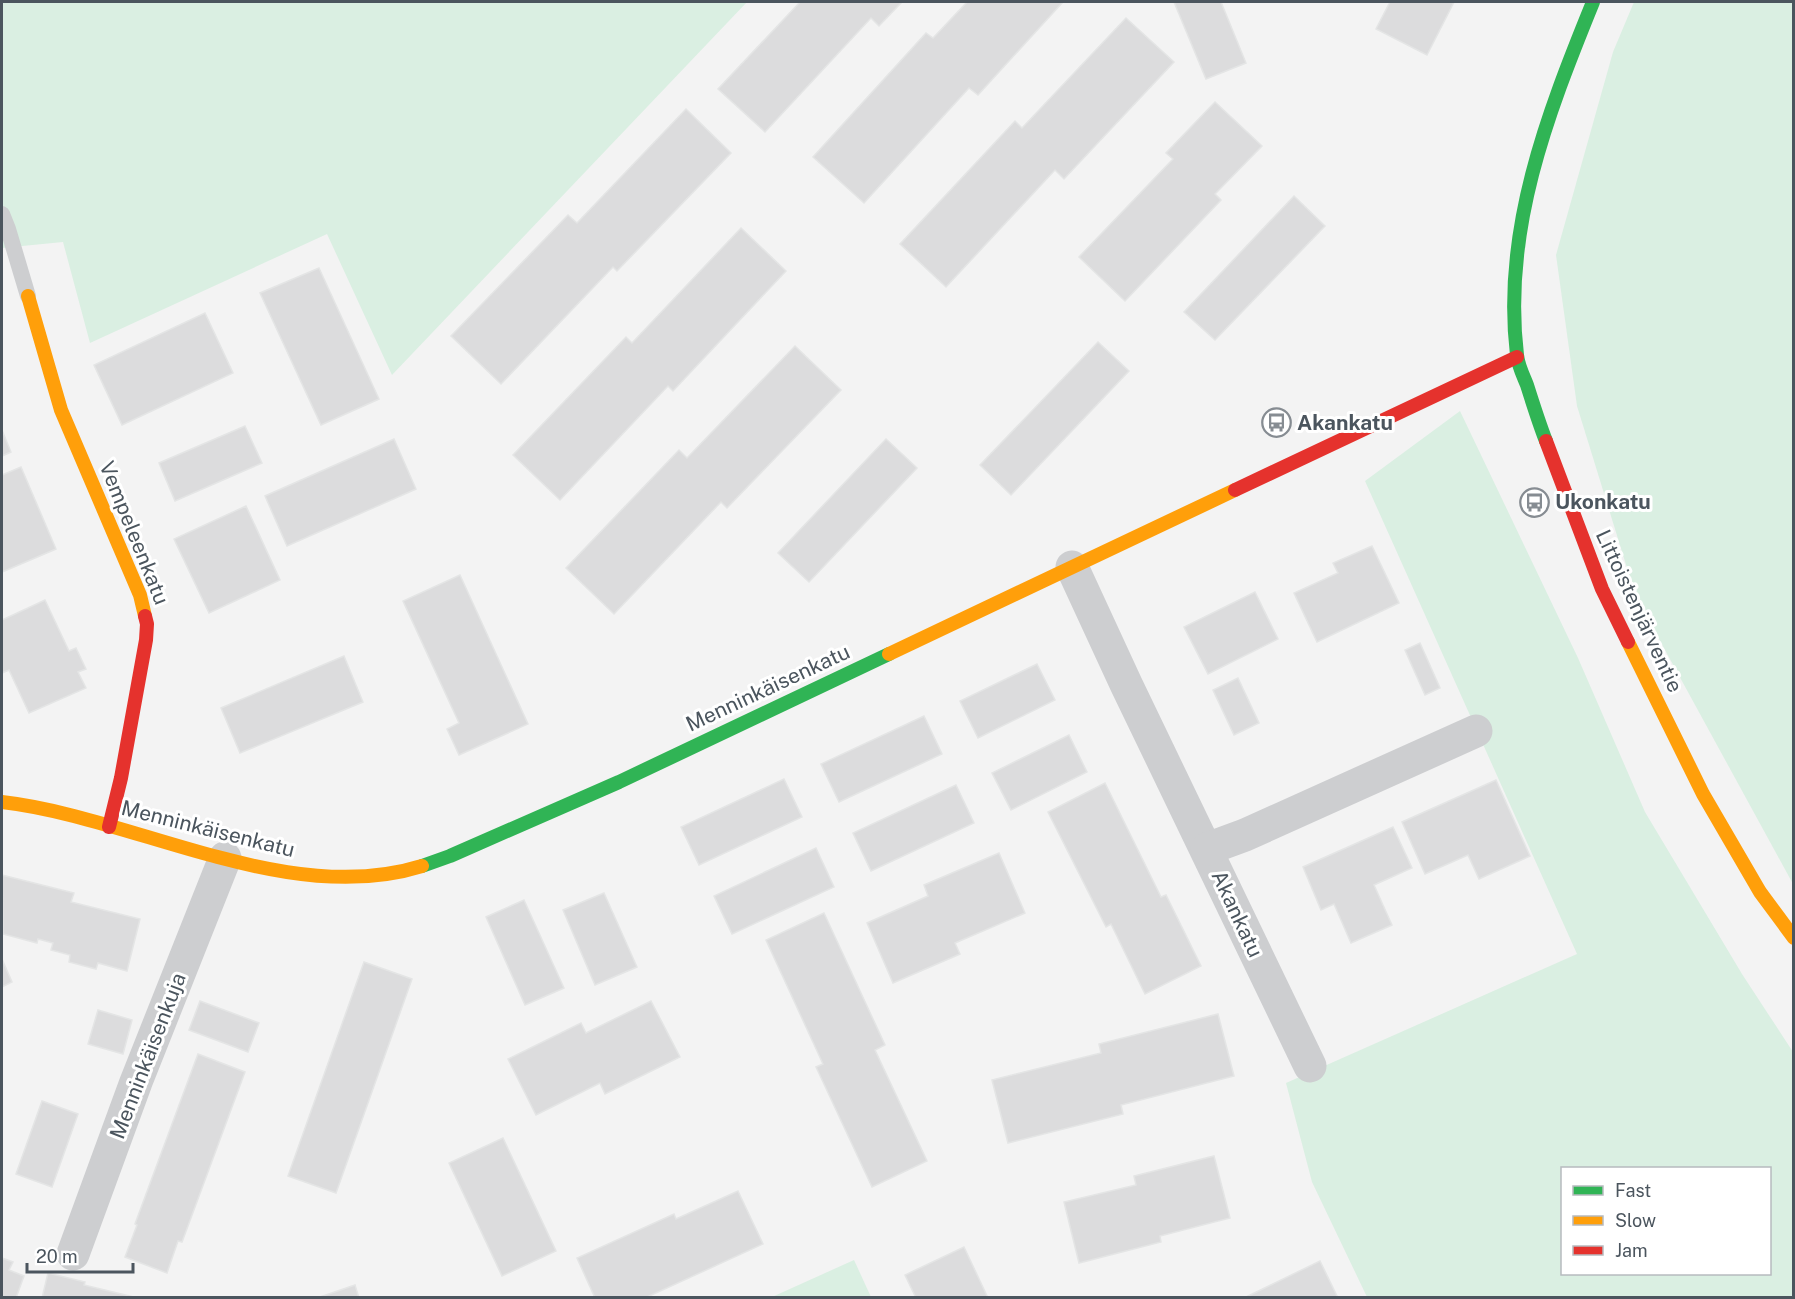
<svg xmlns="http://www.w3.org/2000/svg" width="1795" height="1299" font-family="'Public Sans',sans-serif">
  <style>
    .green { fill: #daefe2; fill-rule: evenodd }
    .building { fill: #dcdcdd; stroke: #e4e5e5; stroke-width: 1.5 }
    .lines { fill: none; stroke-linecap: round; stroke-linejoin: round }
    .lane { stroke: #cdced0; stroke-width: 16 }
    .street { stroke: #cdced0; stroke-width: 33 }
    .fast { stroke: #30b455; stroke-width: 14 }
    .slow { stroke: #ff9f0a; stroke-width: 14 }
    .jam { stroke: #e5322d; stroke-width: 14 }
    .labels { text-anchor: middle; stroke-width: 6; stroke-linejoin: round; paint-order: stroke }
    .poi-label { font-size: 21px; font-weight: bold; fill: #4b555e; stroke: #fff; text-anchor: start }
    .street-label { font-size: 21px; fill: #4b555e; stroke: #fff }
  </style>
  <rect width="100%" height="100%" fill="#f3f3f3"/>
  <g class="green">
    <path d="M2 2H747L392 375 327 234 90 343 63 242 2 248Z"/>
    <path d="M1634 2H1793V884L1636 597 1577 406 1556 255 1613 52Z"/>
    <path d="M1460 411 1578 658 1645 812 1742 974 1793 1052V1297H1367L1312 1182 1286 1083 1577 954 1365 481ZM1562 1168H1770V1274H1562Z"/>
    <path d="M854 1260 871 1297H772Z"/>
  </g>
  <g class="building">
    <path d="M800 2H902L879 26 871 18 765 132 718 89Z"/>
    <path d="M967 2H1063L978 95 969 88 864 203 813 157 926 33 933 38Z"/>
    <path d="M1174 2H1221L1246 63 1206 79Z"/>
    <path d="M1390 2H1454L1427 55 1376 29Z"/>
    <path d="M1126 18 1174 62 1064 179 1055 170 946 287 900 244 1015 121 1022 128Z"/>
    <path d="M1215 102 1262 146 1215 194 1221 200 1125 301 1079 257 1173 159 1166 153Z"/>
    <path d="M686 109 731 153 617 271 613 267 501 384 451 336 568 215 577 223Z"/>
    <path d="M1294 196 1325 226 1215 340 1184 312Z"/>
    <path d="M741 228 786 271 673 391 668 386 560 500 513 455 626 337 632 343Z"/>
    <path d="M319 268 379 399 321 425 260 293Z"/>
    <path d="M205 313 233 373 122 425 94 365Z"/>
    <path d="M1098 342 1129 371 1011 495 980 465Z"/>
    <path d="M795 346 841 390 727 508 721 502 614 614 566 568 679 450 687 458Z"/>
    <path d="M245 426 262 463 175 501 159 463Z"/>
    <path d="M2 430 11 452 2 456Z"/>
    <path d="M394 439 416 489 287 546 265 496Z"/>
    <path d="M886 439 917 468 809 582 778 553Z"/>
    <path d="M21 467 56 549 2 572V475Z"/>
    <path d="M246 506 280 580 209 613 174 539Z"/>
    <path d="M1372 546 1399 603 1317 642 1294 593 1338 573 1333 563Z"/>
    <path d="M460 575 528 724 459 755 447 729 459 723 403 601Z"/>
    <path d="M1255 592 1278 639 1208 674 1184 627Z"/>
    <path d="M45 600 69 651 76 648 86 669 78 672 86 688 29 713 9 670 2 673V620Z"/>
    <path d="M1420 643 1440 688 1425 695 1405 650Z"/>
    <path d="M344 656 363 702 240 753 221 708Z"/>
    <path d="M1037 664 1055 700 978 738 960 701Z"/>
    <path d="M1238 678 1259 723 1234 735 1213 690Z"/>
    <path d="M924 716 942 754 839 802 821 764Z"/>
    <path d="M1069 735 1087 772 1011 810 992 773Z"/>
    <path d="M784 779 802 817 699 865 681 827Z"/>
    <path d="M1496 780 1530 856 1479 879 1468 855 1425 874 1402 822Z"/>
    <path d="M1105 783 1161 897 1166 895 1201 966 1145 994 1111 924 1106 927 1048 812Z"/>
    <path d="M956 785 974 823 871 871 853 833Z"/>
    <path d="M1393 827 1412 868 1374 885 1392 925 1351 943 1334 904 1321 910 1303 867Z"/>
    <path d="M816 848 834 887 732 934 714 896Z"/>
    <path d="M999 853 1025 913 955 943 960 954 893 983 867 923 928 896 924 885Z"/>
    <path d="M2 875 74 893 71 902 140 919 127 971 98 963 96 969 69 962 70 955 51 950 53 943 38 939 37 943 3 934Z"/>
    <path d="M604 893 637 967 595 985 563 910Z"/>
    <path d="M524 900 564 988 525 1005 486 917Z"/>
    <path d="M824 913 885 1045 875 1050 927 1161 872 1187 816 1067 823 1064 766 940Z"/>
    <path d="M2 959 12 982 2 987Z"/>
    <path d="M364 962 412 979 336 1193 288 1176Z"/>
    <path d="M200 1001 259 1023 248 1052 189 1030Z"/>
    <path d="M651 1001 680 1057 605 1094 600 1083 536 1115 508 1059 581 1023 586 1033Z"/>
    <path d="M98 1010 132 1020 123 1054 88 1044Z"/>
    <path d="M1218 1014 1234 1076 1121 1105 1123 1114 1008 1143 992 1080 1101 1053 1099 1044Z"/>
    <path d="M198 1054 245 1072 182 1242 178 1241 167 1273 125 1257 137 1225 135 1224Z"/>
    <path d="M42 1101 78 1114 52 1187 16 1174Z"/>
    <path d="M503 1138 556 1251 502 1276 449 1163Z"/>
    <path d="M1214 1156 1230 1218 1160 1236 1161 1242 1079 1263 1064 1202 1136 1185 1134 1176Z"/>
    <path d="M738 1191 763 1244 645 1298H595L577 1258 674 1214 676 1219Z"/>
    <path d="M964 1247 988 1298H916L905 1275Z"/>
    <path d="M2 1258 13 1262 9 1270 24 1276 16 1298H2Z"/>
    <path d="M1320 1261 1338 1298H1244Z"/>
    <path d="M48 1273 85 1282 84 1285 138 1298H42Z"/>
    <path d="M355 1285 359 1298H317Z"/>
  </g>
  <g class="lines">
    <path class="lane" d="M2 214 8 229 28 296"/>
    <g class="street">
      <path d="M1072 567 1126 684 1310 1066"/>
      <path d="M1207 849 1245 835 1476 731"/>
      <path d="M73 1254 136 1082 225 858"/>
    </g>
    <g class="fast">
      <path d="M1546 441C1539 423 1533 404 1527 385 1523 375 1518 365 1517 355 1502 231 1547 115 1593 2"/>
      <path d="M422 866 450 856 619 782 889 654"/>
    </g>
    <g class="slow">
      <path d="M28 296 61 410 140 595 145 616"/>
      <path d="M1628 642 1703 794 1760 892 1794 938"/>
      <path d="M889 654 1235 490"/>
      <path d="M2 802C134 817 288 908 422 866"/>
    </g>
    <g class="jam">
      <path d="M1546 441 1602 589 1628 642"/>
      <path d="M1235 490 1517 357"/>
      <path d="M109 827 121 778 146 640 147 624 145 616"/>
    </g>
  </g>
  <defs>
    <symbol id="bus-ring" viewBox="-11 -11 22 22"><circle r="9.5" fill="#fff" stroke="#868c92" stroke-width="1.5"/><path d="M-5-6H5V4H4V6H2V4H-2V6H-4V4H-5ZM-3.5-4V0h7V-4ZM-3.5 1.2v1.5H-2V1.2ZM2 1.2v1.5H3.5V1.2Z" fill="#868c92"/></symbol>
  </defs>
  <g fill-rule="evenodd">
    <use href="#bus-ring" x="1260" y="406" width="33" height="33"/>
    <use href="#bus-ring" x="1518" y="486" width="33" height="33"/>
  </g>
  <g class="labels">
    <g class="poi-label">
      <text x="1297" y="430">Akankatu</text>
      <text x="1555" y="509">Ukonkatu</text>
    </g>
    <g class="street-label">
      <text transform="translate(134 533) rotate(68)" y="7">Vempeleenkatu</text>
      <text transform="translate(1639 611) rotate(65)" y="7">Littoistenjärventie</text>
      <text transform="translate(768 688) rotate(-25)" y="7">Menninkäisenkatu</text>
      <text transform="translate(208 829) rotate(14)" y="7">Menninkäisenkatu</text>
      <text transform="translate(1237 914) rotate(65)" y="7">Akankatu</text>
      <text transform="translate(148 1056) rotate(-69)" y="7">Menninkäisenkuja</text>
    </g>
  </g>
  <rect width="1795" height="1299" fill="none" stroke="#4b555e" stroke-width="6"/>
  <rect x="1561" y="1167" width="210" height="108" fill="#ffffff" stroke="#b7bbbf" stroke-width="1.5"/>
  <rect x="1573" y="1186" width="30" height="9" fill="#30b455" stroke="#b7bbbf" stroke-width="1.5"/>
  <text x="1615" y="1197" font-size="18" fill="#4b555e">Fast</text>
  <rect x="1573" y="1216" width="30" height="9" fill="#ff9f0a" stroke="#b7bbbf" stroke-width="1.5"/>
  <text x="1615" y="1227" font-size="18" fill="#4b555e">Slow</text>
  <rect x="1573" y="1246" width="30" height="9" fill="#e5322d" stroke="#b7bbbf" stroke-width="1.5"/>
  <text x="1615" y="1257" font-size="18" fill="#4b555e">Jam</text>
  <path d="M27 1263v9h106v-9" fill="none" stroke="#4b555e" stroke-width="3"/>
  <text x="36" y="1263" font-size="18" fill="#4b555e" stroke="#ffffff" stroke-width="4.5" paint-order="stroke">20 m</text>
</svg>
